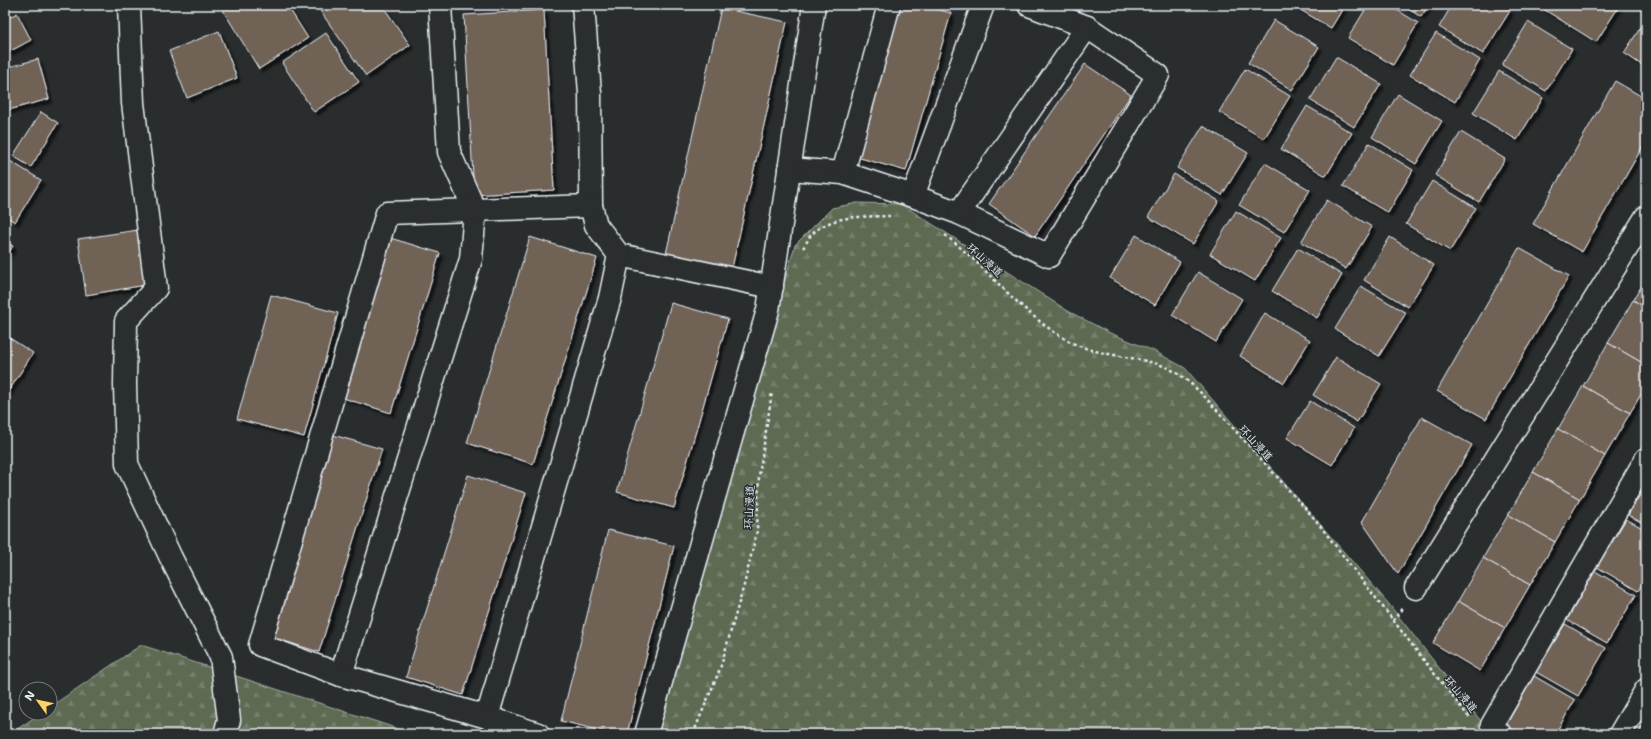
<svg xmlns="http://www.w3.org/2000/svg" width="1651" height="739" font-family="'Shantell Sans','LXGW WenKai TC',sans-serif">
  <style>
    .forest { fill: url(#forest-firs); stroke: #a3aea6 }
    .building { fill: #716257; stroke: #e8f1f8; filter: url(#shadow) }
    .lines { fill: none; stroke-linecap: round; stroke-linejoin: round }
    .street-casing { stroke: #e8f1f8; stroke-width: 25 }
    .path { stroke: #e8f1f8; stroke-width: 2.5; stroke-dasharray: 3 3; stroke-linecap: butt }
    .street { stroke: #2a2d2e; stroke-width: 22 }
    .labels { text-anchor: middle; stroke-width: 3; stroke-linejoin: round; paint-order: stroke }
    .street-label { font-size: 11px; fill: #e8f1f8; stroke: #2a2d2e }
  </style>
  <defs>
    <pattern id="forest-firs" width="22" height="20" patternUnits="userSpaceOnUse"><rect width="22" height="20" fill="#5e6b53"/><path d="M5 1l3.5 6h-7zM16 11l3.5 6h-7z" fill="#75816c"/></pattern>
    <filter id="shadow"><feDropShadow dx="3.5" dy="3.5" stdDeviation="1" flood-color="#0009"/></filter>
  </defs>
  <rect width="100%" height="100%" fill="#2a2d2e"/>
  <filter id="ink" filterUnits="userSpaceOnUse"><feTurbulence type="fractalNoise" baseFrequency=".025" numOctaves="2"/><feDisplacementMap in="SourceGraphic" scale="8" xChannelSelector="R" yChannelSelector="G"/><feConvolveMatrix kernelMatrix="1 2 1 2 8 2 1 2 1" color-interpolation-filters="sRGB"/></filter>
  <g filter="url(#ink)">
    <g class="forest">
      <path d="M857 203 901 204 1068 311 1110 333 1154 351 1185 368 1388 603 1491 734H655L795 245 832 208Z"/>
      <path d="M141 645 414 734H10L41 713H50V707Z"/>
    </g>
    <g class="building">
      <path d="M225 5H287L308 38 259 69 221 7Z"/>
      <path d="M316 5H382L410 45 366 76Z"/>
      <path d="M896 5H921L951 13 906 171 853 156Z"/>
      <path d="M1292 5H1345L1331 28Z"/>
      <path d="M1368 5H1389L1418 23 1393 65 1348 38Z"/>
      <path d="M1402 5H1429L1421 17Z"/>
      <path d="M1452 5H1500L1510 11 1483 54 1439 27Z"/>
      <path d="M1542 5H1620L1596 42 1540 7Z"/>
      <path d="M721 8 787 22 732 268 666 254Z"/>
      <path d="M544 10 554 190 474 195 464 15Z"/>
      <path d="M17 13 31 40 5 54V20Z"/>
      <path d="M1646 19V68L1624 53Z"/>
      <path d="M1274 20 1319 47 1292 90 1248 63Z"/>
      <path d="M1528 22 1572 49 1546 91 1502 65Z"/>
      <path d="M219 31 237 78 187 98 169 51Z"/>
      <path d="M326 33 359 82 314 112 282 63Z"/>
      <path d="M1436 33 1480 60 1455 102 1410 75Z"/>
      <path d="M1336 57 1381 84 1354 127 1310 100Z"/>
      <path d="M38 59 49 99 5 111V68Z"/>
      <path d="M1085 64 1131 95 1035 236 989 204Z"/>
      <path d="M1245 69 1290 96 1264 139 1219 112Z"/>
      <path d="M1499 71 1543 98 1517 140 1473 113Z"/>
      <path d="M1615 81 1646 99V141L1582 252 1533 224Z"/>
      <path d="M1398 94 1442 121 1416 164 1372 137Z"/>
      <path d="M1307 106 1352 133 1326 176 1281 149Z"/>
      <path d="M41 112 58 123 31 167 13 156Z"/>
      <path d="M1203 126 1248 153 1222 195 1177 168Z"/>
      <path d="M1461 132 1505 159 1479 202 1435 175Z"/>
      <path d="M1369 143 1413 170 1388 213 1343 186Z"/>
      <path d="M5 158 41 180 15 222 5 216Z"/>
      <path d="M1265 163 1310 190 1284 232 1239 205Z"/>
      <path d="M1174 174 1219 201 1193 244 1148 217Z"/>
      <path d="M1432 181 1476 208 1450 251 1406 224Z"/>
      <path d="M1327 200 1372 227 1346 269 1301 242Z"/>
      <path d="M1236 211 1281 238 1255 281 1210 254Z"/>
      <path d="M138 230 146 285 86 295 78 239Z"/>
      <path d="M1136 235 1180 262 1155 305 1110 278Z"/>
      <path d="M530 237 597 258 533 464 467 443Z"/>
      <path d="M1390 237 1434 265 1408 307 1364 280Z"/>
      <path d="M390 238 440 253 391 413 340 397Z"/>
      <path d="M5 241 13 246 5 258Z"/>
      <path d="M1298 248 1342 275 1317 318 1272 291Z"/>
      <path d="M1519 248 1569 276 1486 419 1437 391Z"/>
      <path d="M1198 272 1242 299 1216 342 1172 315Z"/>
      <path d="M1646 279V308L1633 300Z"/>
      <path d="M1361 286 1406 313 1379 356 1335 329Z"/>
      <path d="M271 295 338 313 304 437 237 419Z"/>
      <path d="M1633 300 1646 308V365L1608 343Z"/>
      <path d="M671 303 728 319 674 508 617 492Z"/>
      <path d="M1265 313 1310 340 1284 383 1240 356Z"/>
      <path d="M5 335 33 353 5 397Z"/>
      <path d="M1608 343 1646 365V386L1630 413 1583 386Z"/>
      <path d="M1336 357 1381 384 1357 422 1313 395Z"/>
      <path d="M1583 386 1630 413 1605 456 1558 429Z"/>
      <path d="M1310 401 1354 428 1332 465 1287 438Z"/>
      <path d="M1422 417 1472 445 1398 574 1362 522Z"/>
      <path d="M1558 429 1605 456 1580 499 1533 472Z"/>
      <path d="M333 435 382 449 319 652 271 637Z"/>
      <path d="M1533 472 1580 499 1555 542 1508 515Z"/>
      <path d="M468 475 526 493 463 695 406 677Z"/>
      <path d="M1646 485V525L1628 515Z"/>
      <path d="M1508 515 1555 542 1530 585 1483 558Z"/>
      <path d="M1626 519 1646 530V578L1638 591 1597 567Z"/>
      <path d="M608 530 674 546 627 734H615L561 721Z"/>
      <path d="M1483 558 1530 585 1505 628 1458 601Z"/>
      <path d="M1595 571 1636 595 1607 643 1567 620Z"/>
      <path d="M1458 601 1505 628 1480 671 1433 643Z"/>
      <path d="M1565 624 1606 648 1578 696 1536 672Z"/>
      <path d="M1534 676 1575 700 1555 734H1522L1506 725Z"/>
      <path d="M1646 720V734H1638Z"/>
    </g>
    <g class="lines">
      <defs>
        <g id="street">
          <path d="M129 5 133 103 156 288 126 321 125 384 127 464 171 558 221 657 229 720 225 734"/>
          <path d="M789 169 843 173 913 196 959 213 1049 256 1158 75 1087 27 1029 5"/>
          <path d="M843 173 889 5"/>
          <path d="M913 196 983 5"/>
          <path d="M959 213 1087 27"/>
          <path d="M619 255 772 287"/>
          <path d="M1416 588 1646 217"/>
          <path d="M341 675 471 259 475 211 449 152 440 5"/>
          <path d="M487 717 610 298 619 255 596 225 591 206 590 93 583 5"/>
          <path d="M538 734 487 717 341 675 260 645 387 213 591 206"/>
          <path d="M646 734 768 310 814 5"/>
          <path d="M1500 734 1492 725 1646 459"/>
          <path d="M1620 734 1646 690"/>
        </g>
      </defs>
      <use href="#street" class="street-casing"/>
      <g class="path">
        <path d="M945 235C987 267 1020 313 1067 340 1093 355 1125 355 1154 363 1175 368 1191 383 1206 398L1314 518 1437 677 1469 717"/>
        <path d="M803 248C806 244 808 239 811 235 831 214 864 217 890 216"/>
        <path d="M1393 621 1403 607"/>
        <path d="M693 734 720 669 744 585 757 531 759 476 772 392"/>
      </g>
      <use href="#street" class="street"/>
    </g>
  </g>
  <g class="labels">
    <g class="street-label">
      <text transform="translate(985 260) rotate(42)" y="4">环山漫道</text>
      <text transform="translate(1256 443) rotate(48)" y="4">环山漫道</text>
      <text transform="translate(749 507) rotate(-87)" y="4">环山漫道</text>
      <text transform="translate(1461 694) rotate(50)" y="4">环山漫道</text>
    </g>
  </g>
  <rect width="1651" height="739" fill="none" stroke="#2a2d2e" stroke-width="20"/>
  <rect x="10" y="10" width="1631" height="719" fill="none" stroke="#e8f1f8" stroke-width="1.5" filter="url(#ink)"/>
  <g transform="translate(38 701) rotate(303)"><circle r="19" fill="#2a2d2e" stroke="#767b7f"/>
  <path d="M0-3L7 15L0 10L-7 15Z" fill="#ffd166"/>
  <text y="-6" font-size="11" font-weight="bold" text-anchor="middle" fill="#e8f1f8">N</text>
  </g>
</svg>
